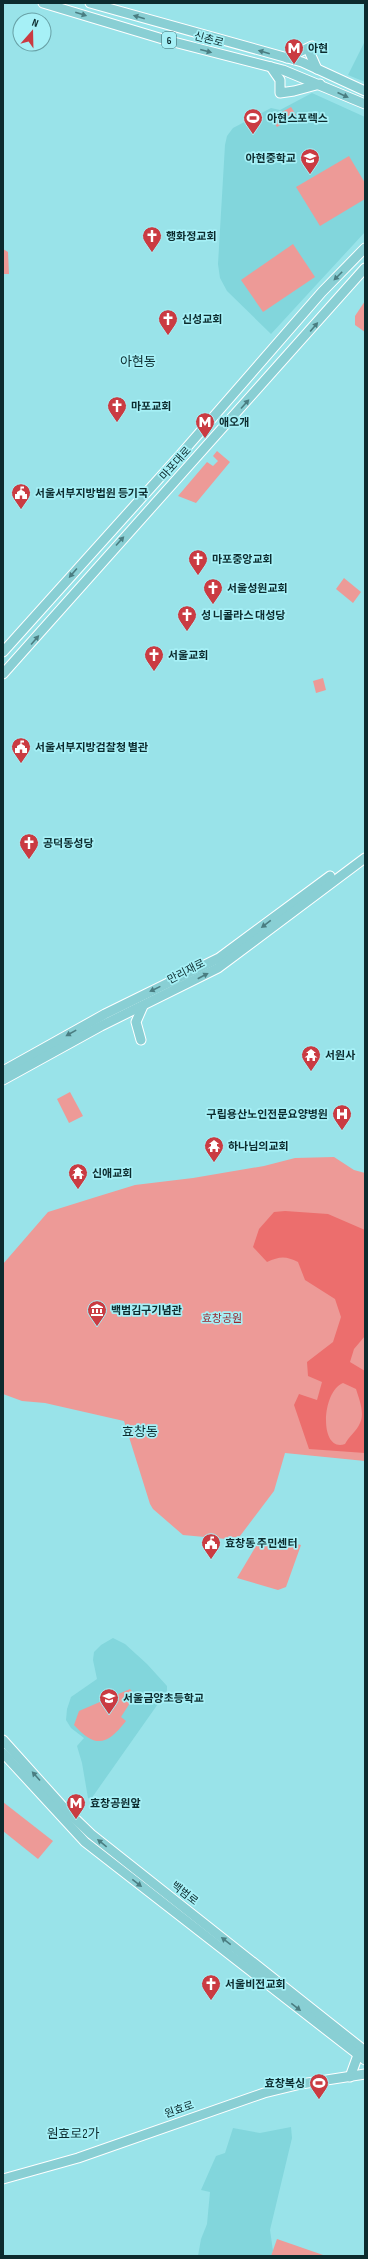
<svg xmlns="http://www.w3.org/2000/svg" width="368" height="2259" font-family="'Sofia Sans Condensed','Noto Sans KR',sans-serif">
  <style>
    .built { fill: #82d6dc }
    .green { fill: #ed9a97 }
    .forest { fill: #ec6e6d; fill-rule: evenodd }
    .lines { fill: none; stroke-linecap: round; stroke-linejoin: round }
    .major-casing { stroke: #fff; stroke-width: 11 }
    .major { stroke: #89cfd4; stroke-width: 9 }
    .oneway { fill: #4a7d81 }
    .labels { text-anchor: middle; stroke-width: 3.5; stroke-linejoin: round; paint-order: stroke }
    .shield { fill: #a6f0f6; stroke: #3a666a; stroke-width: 1 }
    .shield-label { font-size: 10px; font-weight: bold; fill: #0c2b2e }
    .street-label { font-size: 11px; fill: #0c2b2e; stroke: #a6f0f6 }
    .poi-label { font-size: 11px; font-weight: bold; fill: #0c2b2e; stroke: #a6f0f6; text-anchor: start }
    .park-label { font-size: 11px; fill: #98272e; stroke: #a6f0f6 }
    .quarter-label { font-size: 13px; fill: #0c2b2e; stroke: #a6f0f6 }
  </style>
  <rect width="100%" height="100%" fill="#99e3e9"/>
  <g class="built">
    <path d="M365 41V82L348 75Z"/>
    <path d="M312 93 365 117V232L271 334 227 291 220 278 218 264 225 145 227 136 233 128 271 108 280 110Z"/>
    <path d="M113 1638 125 1644 147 1664 167 1686V1691L91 1799 88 1798 82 1763 77 1746 84 1738 71 1728 66 1720 67 1709 71 1697 97 1679 93 1660 94 1652 101 1645Z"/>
    <path d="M291 2127 292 2138 270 2230 273 2251 271 2256H198L201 2239 207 2224 210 2192 201 2190 216 2156 225 2153 233 2128 260 2133Z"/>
  </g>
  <g class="green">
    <path d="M291 107 296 115 277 127 271 118Z"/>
    <path d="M349 156 365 183V199L320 226 296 187Z"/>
    <path d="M293 244 315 277 263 312 241 280Z"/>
    <path d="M3 249 8 252 9 274H3Z"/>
    <path d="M365 301V332L355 325V316Z"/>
    <path d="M217 451 230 462 196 503 178 496 207 462 213 466 218 461 213 456Z"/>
    <path d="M344 578 361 592 353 603 336 589Z"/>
    <path d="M323 678 326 690 316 693 313 681Z"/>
    <path d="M70 1092 83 1116 69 1123 57 1099Z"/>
    <path d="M334 1157 354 1170 365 1173V1461L285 1453 274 1491 237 1540 183 1535 153 1509 150 1504 124 1421 45 1403 22 1401 3 1394V1264L48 1212 96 1197 135 1185 193 1178 264 1166 295 1158Z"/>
    <path d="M262 1536 301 1545 286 1587 278 1590 237 1578Z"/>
    <path d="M130 1689 135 1695 121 1717 126 1721C107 1745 96 1749 74 1725L79 1711Z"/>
    <path d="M3 1802 53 1841 38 1859 3 1831Z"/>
    <path d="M277 2239 326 2256H271Z"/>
  </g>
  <path class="forest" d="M285 1211 328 1214 365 1230V1336L354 1349 350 1362 365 1371V1453L309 1449 294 1405 299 1394 317 1400 322 1382 308 1376 307 1362 333 1342 341 1317 335 1299 305 1280 298 1262C286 1256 280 1256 267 1262L253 1247 259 1229 274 1212ZM343 1383 356 1389C359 1399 365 1413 360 1423 357 1431 349 1436 345 1444 319 1453 321 1392 343 1383Z"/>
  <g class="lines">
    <defs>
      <g id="major">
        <path d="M43 3 166 40 283 70 365 104"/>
        <path d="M90 3 302 62 365 91"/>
        <path d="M309 51 317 69"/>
        <path d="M287 58 312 46"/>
        <path d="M271 67 280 80V93L294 91 320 84"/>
        <path d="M3 652 181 454 322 292 365 248"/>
        <path d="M3 674 365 268"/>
        <path d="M141 1040 136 1022 143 1006"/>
        <path d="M3 1071 105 1014 219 958 330 876"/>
        <path d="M3 1080 101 1026 218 968 365 858"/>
        <path d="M3 1740 65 1809 91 1834 365 2051"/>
        <path d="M3 1753 85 1842 365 2060"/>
        <path d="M350 2077 358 2055"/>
        <path d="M3 2179 78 2158 264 2093 301 2084 365 2074"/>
      </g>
    </defs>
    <use href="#major" class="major-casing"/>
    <use href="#major" class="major"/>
  </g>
  <defs><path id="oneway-solid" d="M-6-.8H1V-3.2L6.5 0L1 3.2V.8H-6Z"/></defs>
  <g class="oneway">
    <use href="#oneway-solid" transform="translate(81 14) rotate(17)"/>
    <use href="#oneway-solid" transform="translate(139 17) rotate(-164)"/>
    <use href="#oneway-solid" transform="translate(206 51) rotate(15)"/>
    <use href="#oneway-solid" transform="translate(264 52) rotate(-164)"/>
    <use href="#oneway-solid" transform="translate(343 95) rotate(24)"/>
    <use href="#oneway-solid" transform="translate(338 276) rotate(135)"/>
    <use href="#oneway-solid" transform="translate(314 327) rotate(-50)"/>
    <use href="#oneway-solid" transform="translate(245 404) rotate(-48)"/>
    <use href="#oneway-solid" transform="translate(120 541) rotate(-48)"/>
    <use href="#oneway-solid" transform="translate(73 573) rotate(131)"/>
    <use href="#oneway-solid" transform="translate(35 640) rotate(-49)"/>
    <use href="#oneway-solid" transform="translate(266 924) rotate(143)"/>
    <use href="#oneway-solid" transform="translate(203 976) rotate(-28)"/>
    <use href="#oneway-solid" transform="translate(155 989) rotate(154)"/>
    <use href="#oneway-solid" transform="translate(71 1033) rotate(151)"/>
    <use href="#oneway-solid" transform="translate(36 1776) rotate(-132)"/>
    <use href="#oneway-solid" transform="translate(102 1843) rotate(-141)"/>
    <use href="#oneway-solid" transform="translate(137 1883) rotate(38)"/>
    <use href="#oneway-solid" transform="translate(226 1941) rotate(-142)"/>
    <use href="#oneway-solid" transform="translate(296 2007) rotate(38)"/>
  </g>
  <defs>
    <symbol id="metro-pin" viewBox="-11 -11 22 30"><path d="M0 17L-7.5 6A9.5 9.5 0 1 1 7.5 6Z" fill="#ca3b42" stroke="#a6f0f6"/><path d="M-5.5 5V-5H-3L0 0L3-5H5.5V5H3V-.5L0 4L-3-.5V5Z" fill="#fff"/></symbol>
    <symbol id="stadium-pin" viewBox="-11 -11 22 30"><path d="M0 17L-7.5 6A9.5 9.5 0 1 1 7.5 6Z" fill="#ca3b42" stroke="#a6f0f6"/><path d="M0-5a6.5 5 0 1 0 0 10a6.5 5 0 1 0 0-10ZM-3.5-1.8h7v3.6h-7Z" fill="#fff"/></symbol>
    <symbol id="school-pin" viewBox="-11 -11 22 30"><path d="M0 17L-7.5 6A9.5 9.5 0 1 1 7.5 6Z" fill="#ca3b42" stroke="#a6f0f6"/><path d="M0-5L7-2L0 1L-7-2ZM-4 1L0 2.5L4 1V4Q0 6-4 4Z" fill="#fff"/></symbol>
    <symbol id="church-pin" viewBox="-11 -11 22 30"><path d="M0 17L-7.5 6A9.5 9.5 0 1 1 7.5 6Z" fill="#ca3b42" stroke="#a6f0f6"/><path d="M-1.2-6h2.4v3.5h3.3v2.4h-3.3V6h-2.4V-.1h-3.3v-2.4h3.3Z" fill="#fff"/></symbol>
    <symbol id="civic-pin" viewBox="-11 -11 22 30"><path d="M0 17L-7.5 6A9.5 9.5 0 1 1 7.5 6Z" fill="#ca3b42" stroke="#a6f0f6"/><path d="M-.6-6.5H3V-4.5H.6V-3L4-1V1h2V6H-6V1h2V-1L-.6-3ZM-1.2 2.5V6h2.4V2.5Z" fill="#fff"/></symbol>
    <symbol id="temple-pin" viewBox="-11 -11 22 30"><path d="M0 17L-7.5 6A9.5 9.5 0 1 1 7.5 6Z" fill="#ca3b42" stroke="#a6f0f6"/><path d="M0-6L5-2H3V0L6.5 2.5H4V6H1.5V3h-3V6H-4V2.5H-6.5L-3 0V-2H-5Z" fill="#fff"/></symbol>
    <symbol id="hospital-pin" viewBox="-11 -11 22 30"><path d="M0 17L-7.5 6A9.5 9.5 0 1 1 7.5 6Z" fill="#ca3b42" stroke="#a6f0f6"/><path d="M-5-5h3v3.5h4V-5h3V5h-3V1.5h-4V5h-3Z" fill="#fff"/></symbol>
    <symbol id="museum-pin" viewBox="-11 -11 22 30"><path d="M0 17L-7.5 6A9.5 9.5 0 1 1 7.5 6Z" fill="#ca3b42" stroke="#a6f0f6"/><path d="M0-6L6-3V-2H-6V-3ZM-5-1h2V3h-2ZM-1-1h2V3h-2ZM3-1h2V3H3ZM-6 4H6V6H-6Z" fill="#fff"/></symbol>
  </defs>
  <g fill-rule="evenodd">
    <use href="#metro-pin" x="283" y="37" width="22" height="30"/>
    <use href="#stadium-pin" x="242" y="107" width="22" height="30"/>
    <use href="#school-pin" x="299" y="147" width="22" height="30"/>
    <use href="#church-pin" x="141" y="225" width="22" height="30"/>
    <use href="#church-pin" x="157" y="308" width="22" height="30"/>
    <use href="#church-pin" x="106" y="395" width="22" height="30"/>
    <use href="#metro-pin" x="194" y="411" width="22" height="30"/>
    <use href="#civic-pin" x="10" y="482" width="22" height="30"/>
    <use href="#church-pin" x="187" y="548" width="22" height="30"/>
    <use href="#church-pin" x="202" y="577" width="22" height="30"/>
    <use href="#church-pin" x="176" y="604" width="22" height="30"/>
    <use href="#church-pin" x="143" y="644" width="22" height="30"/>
    <use href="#civic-pin" x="10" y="736" width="22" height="30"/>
    <use href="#church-pin" x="18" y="832" width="22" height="30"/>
    <use href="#temple-pin" x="300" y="1044" width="22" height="30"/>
    <use href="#hospital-pin" x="331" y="1103" width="22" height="30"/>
    <use href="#temple-pin" x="203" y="1135" width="22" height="30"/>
    <use href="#temple-pin" x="67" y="1162" width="22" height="30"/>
    <use href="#museum-pin" x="86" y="1299" width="22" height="30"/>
    <use href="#civic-pin" x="200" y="1532" width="22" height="30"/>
    <use href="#school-pin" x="98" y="1687" width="22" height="30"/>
    <use href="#metro-pin" x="65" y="1792" width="22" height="30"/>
    <use href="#church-pin" x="200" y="1973" width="22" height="30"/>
    <use href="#stadium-pin" x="308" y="2072" width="22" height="30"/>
  </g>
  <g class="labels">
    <rect class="shield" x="162" y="32" width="14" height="16" rx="3"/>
    <g class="shield-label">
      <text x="169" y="44">6</text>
    </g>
    <g class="street-label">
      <text transform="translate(209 39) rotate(15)" y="4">신촌로</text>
      <text transform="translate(175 463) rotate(-48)" y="4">마포대로</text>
      <text transform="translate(186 971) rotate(-27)" y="4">만리재로</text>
      <text transform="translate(185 1893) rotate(38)" y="4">백범로</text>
      <text transform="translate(179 2109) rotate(-19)" y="4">원효로</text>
    </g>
    <g class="poi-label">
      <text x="308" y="52">아현</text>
      <text x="267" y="122">아현스포렉스</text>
      <text x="296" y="162" text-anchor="end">아현중학교</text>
      <text x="166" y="240">행화정교회</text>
      <text x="182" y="323">신성교회</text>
      <text x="131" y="410">마포교회</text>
      <text x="219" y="426">애오개</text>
      <text x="35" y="497">서울서부지방법원 등기국</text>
      <text x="212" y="563">마포중앙교회</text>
      <text x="227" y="592">서울성원교회</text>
      <text x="201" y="619">성 니콜라스 대성당</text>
      <text x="168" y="659">서울교회</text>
      <text x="35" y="751">서울서부지방검찰청 별관</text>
      <text x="43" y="847">공덕동성당</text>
      <text x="325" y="1059">서원사</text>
      <text x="328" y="1118" text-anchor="end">구립용산노인전문요양병원</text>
      <text x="228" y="1150">하나님의교회</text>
      <text x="92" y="1177">신애교회</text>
      <text x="111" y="1314">백범김구기념관</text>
      <text x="225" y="1547">효창동 주민센터</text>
      <text x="123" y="1702">서울금양초등학교</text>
      <text x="90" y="1807">효창공원앞</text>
      <text x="225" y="1988">서울비전교회</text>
      <text x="305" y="2087" text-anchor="end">효창복싱</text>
    </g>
    <g class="park-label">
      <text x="222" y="1322">효창공원</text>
    </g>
    <g class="quarter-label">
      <text x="138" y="366">아현동</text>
      <text x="140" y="1436">효창동</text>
      <text x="73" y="2138">원효로2가</text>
    </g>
  </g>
  <rect width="368" height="2259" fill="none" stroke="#0c2b2e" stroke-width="8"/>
  <g transform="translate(32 32) rotate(20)"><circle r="19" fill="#a6f0f6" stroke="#68a1a6"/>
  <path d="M0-3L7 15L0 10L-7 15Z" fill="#ca3b42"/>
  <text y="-6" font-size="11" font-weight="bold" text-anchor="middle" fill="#0c2b2e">N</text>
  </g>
</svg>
